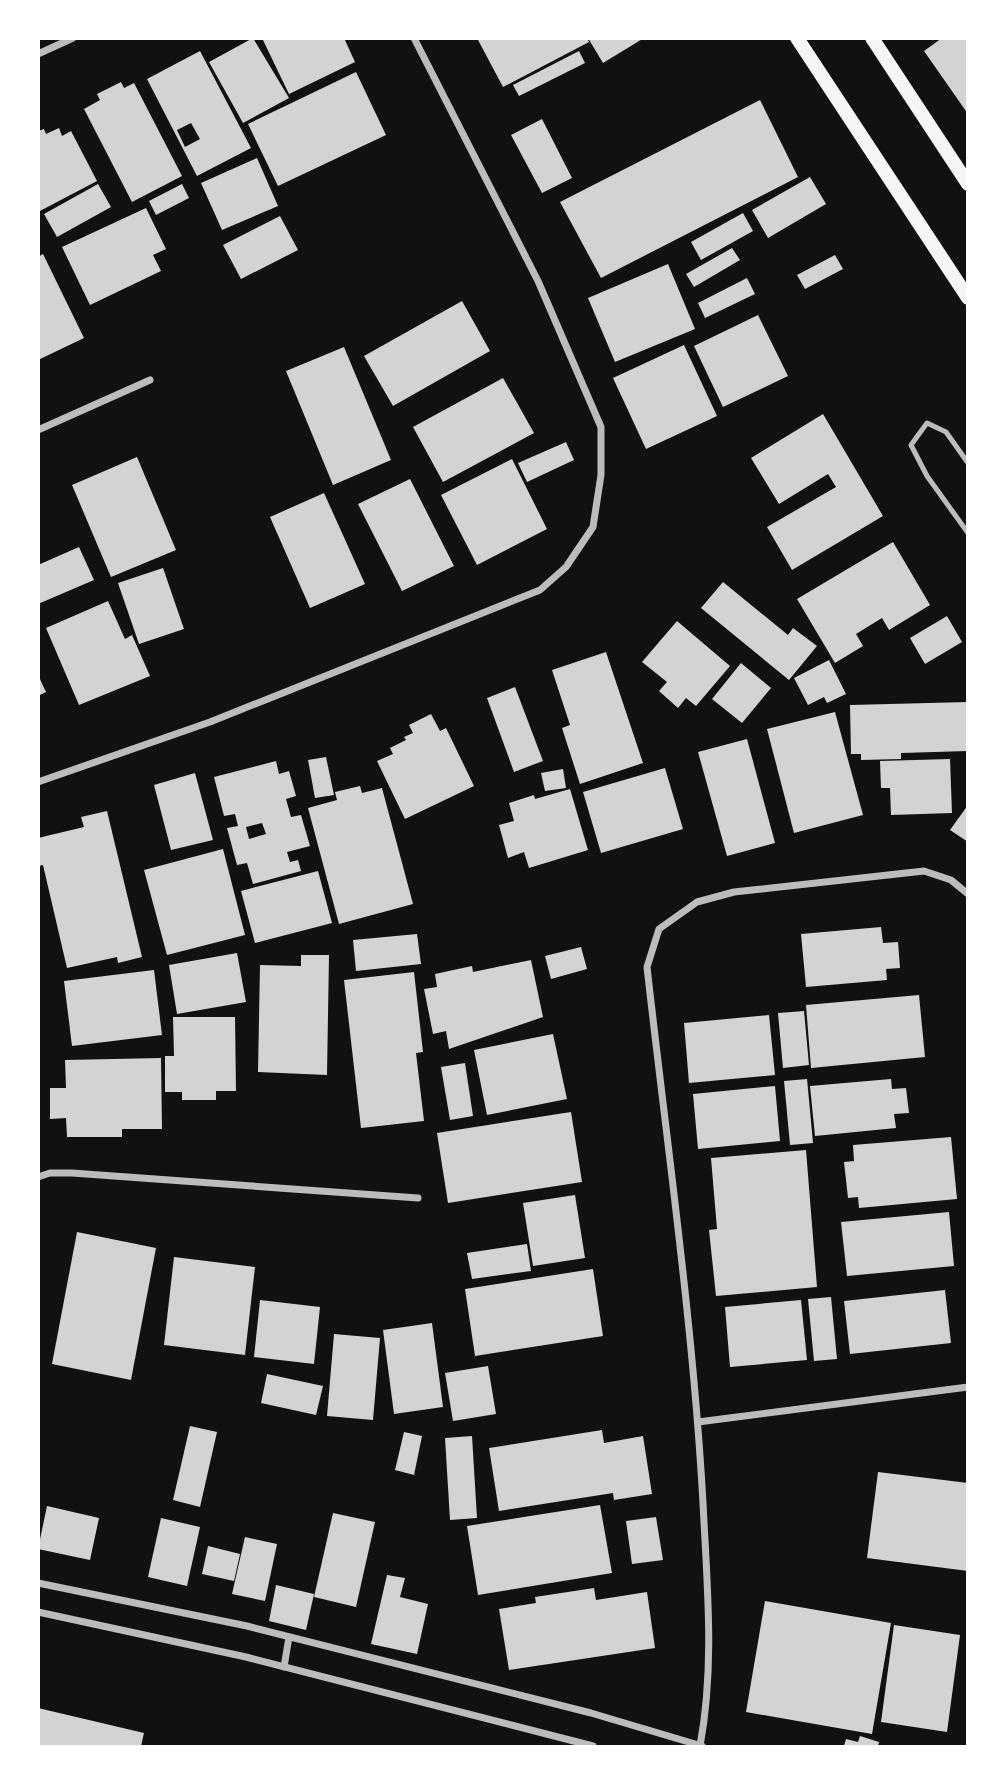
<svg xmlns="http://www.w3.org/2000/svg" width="1006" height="1785" font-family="Cabin,sans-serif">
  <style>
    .building { fill: #d3d3d3; fill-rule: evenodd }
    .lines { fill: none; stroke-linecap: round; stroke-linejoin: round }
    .service { stroke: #bcbcbc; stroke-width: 5 }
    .minor { stroke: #bcbcbc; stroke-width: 7 }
    .secondary { stroke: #f5f5f5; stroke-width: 14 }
  </style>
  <rect width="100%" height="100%" fill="#111"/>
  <g class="building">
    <path d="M253 38 289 98 243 123 209 62Z"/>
    <path d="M262 38H344L355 62 289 94Z"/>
    <path d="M477 38H587L589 42 503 87Z"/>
    <path d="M588 38H644L603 63Z"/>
    <path d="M942 38H968V114L924 51Z"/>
    <path d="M200 51 251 148 197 176 147 79ZM191 123 200 139 185 147 177 130Z"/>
    <path d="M579 51 585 63 519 96 513 85Z"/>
    <path d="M356 72 386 135 278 186 248 124Z"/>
    <path d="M121 82 124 88 134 83 182 176 132 202 84 109 100 100 97 94Z"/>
    <path d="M760 100 798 177 601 278 560 202Z"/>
    <path d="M542 119 572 178 542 193 511 135Z"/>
    <path d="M59 128 62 136 71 131 97 181 38 212V131L44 129 46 134Z"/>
    <path d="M257 158 278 206 222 230 201 183Z"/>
    <path d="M810 177 826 204 768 238 752 210Z"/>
    <path d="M98 184 111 207 57 237 44 214Z"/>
    <path d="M182 184 189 198 156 215 149 201Z"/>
    <path d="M146 208 166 249 153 255 161 271 90 305 62 247Z"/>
    <path d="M743 213 753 231 701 260 691 242Z"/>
    <path d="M280 216 298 250 241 279 223 245Z"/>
    <path d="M732 248 740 260 694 287 686 274Z"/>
    <path d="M43 254 84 338 38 360V257Z"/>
    <path d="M835 255 843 269 805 289 797 275Z"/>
    <path d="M668 264 695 329 615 362 588 298Z"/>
    <path d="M747 278 755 294 705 318 698 303Z"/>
    <path d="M462 301 490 351 393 406 364 356Z"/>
    <path d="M758 315 788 376 723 407 694 346Z"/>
    <path d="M684 345 717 416 646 449 613 378Z"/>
    <path d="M344 347 391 460 333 485 286 371Z"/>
    <path d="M503 378 534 433 443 482 413 427Z"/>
    <path d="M823 414 883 516 792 570 767 527 836 487 828 474 779 504 751 458Z"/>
    <path d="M566 442 574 460 527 482 518 463Z"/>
    <path d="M137 457 176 550 111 577 72 485Z"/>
    <path d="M512 459 547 529 477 565 441 495Z"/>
    <path d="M410 479 454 566 402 591 358 504Z"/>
    <path d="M324 493 365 584 310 608 270 517Z"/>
    <path d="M893 542 930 605 889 630 882 618 856 634 863 646 835 663 797 599Z"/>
    <path d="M79 547 94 580 38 604V565Z"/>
    <path d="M163 568 184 629 139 644 118 583Z"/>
    <path d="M723 582 788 635 793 628 817 646 789 680 701 608Z"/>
    <path d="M108 601 125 639 132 635 150 676 79 705 46 628Z"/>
    <path d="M947 616 962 642 925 664 910 638Z"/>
    <path d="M677 621 730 666 696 706 686 698 678 708 659 691 667 682 642 662Z"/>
    <path d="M606 652 643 763 580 784 562 728 570 725 552 670Z"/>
    <path d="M829 660 846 694 827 703 824 697 808 705 794 678Z"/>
    <path d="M741 663 771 688 742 723 712 699Z"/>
    <path d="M38 675 46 692 38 696Z"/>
    <path d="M515 687 543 761 514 772 487 698Z"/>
    <path d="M968 702V751L901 753V759L861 760V754H851L850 705Z"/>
    <path d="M835 712 863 815 794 833 767 729Z"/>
    <path d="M431 714 440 731 446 728 474 786 405 819 377 761 393 754 390 748 406 740 404 737 413 733 409 725Z"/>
    <path d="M747 739 775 843 727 856 698 752Z"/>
    <path d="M326 757 334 795 315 798 308 760Z"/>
    <path d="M950 759 952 813 891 815 890 788H881L880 761Z"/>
    <path d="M276 761 279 774 289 771 296 796 286 799 291 817 301 815 310 846 287 852 290 862 298 860 301 871 253 884 247 863 237 865 227 828 238 826 235 814 224 816 214 777ZM262 823 266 834 249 839 246 827Z"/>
    <path d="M665 768 683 829 601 853 583 792Z"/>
    <path d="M563 769 566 788 545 791 541 773Z"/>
    <path d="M195 773 213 840 171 850 154 785Z"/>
    <path d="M360 786 362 793 382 788 413 904 339 924 308 808 337 800 335 792Z"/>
    <path d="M570 789 588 850 529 868 524 852 508 858 499 825 514 821 509 803 534 795 535 799Z"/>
    <path d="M968 805V842L950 830Z"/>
    <path d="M107 811 142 957 118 963 117 957 67 968 43 865 38 866V838L84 827 81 817Z"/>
    <path d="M223 849 245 935 167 955 144 870Z"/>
    <path d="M318 871 332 923 255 943 241 891Z"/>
    <path d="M881 927 883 943 898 942 900 968 886 969 887 980 806 987 801 934Z"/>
    <path d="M417 934 421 964 356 971 353 940Z"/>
    <path d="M581 947 587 969 551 979 545 956Z"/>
    <path d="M237 953 246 1002 177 1014 169 965Z"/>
    <path d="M301 955H329L327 1075 258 1072 260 965 301 966Z"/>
    <path d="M531 960 543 1017 449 1049 446 1031 433 1034 424 989 437 987 435 974 472 966 473 972Z"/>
    <path d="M154 970 162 1035 72 1046 64 981Z"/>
    <path d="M414 972 423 1052 416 1053 424 1121 361 1128 344 980Z"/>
    <path d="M919 995 925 1057 811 1068 806 1005Z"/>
    <path d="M804 1011 809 1065 783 1068 778 1013Z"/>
    <path d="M769 1015 775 1075 689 1083 684 1023Z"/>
    <path d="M173 1017H235L236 1091H216V1100H182V1092H165V1056H174Z"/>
    <path d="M553 1034 567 1099 487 1115 474 1050Z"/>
    <path d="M161 1058 162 1129H122V1137H67L66 1118 50 1119V1088H66L65 1060Z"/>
    <path d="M465 1063 473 1116 450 1120 441 1067Z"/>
    <path d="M807 1079 813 1143 790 1145 784 1081Z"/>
    <path d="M891 1079 892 1089 906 1088 909 1113 894 1114 896 1128 815 1136 810 1086Z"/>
    <path d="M775 1086 780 1141 698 1149 693 1094Z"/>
    <path d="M571 1112 582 1182 448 1203 437 1133Z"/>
    <path d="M951 1137 957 1199 859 1208 858 1197 848 1198 844 1162 854 1161 853 1145Z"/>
    <path d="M806 1150 817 1287 716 1296 709 1230 717 1229 711 1158Z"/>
    <path d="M575 1195 585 1258 533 1266 523 1203Z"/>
    <path d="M949 1212 954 1266 847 1276 841 1222Z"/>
    <path d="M77 1232 156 1248 131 1380 52 1364Z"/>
    <path d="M527 1244 531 1271 472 1279 467 1253Z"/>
    <path d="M174 1257 255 1267 245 1355 164 1345Z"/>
    <path d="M593 1269 603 1336 475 1356 465 1289Z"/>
    <path d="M945 1290 951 1343 850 1354 844 1301Z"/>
    <path d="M831 1297 837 1359 814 1361 808 1299Z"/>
    <path d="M260 1300 320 1307 314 1364 254 1357Z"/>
    <path d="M801 1300 807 1360 730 1367 725 1307Z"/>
    <path d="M432 1323 443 1407 394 1414 383 1330Z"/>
    <path d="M334 1334 380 1338 373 1420 327 1416Z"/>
    <path d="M488 1366 496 1414 453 1421 445 1373Z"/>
    <path d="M267 1374 323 1386 316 1415 261 1403Z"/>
    <path d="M190 1426 217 1432 200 1507 173 1500Z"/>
    <path d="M602 1430 604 1443 643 1436 652 1494 614 1500 613 1493 499 1511 489 1448Z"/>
    <path d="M404 1432 422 1436 414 1475 395 1470Z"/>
    <path d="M472 1436 477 1518 450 1520 445 1438Z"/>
    <path d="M878 1472 968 1483V1571L867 1558Z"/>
    <path d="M600 1505 612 1573 478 1595 467 1526Z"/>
    <path d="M47 1506 99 1518 90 1560 38 1549Z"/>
    <path d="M333 1513 375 1522 356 1607 314 1597Z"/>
    <path d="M656 1517 663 1560 632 1564 626 1521Z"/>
    <path d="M161 1518 200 1527 187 1586 148 1577Z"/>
    <path d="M245 1537 277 1544 265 1601 232 1594Z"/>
    <path d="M208 1546 240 1554 234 1581 202 1574Z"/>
    <path d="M387 1575 405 1578 400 1597 428 1604 417 1654 371 1644Z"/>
    <path d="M276 1585 314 1594 306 1630 269 1621Z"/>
    <path d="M594 1588 596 1600 647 1592 655 1648 509 1670 499 1609 536 1603 535 1597Z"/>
    <path d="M765 1601 891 1623 872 1734 746 1712Z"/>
    <path d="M894 1625 960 1635 947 1732 881 1722Z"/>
    <path d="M38 1708 144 1733 141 1746H38Z"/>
    <path d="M860 1736 879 1742 878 1746H844L846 1739 858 1742Z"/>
  </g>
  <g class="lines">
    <path class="service" d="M968 463 946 432 927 423 911 445 927 476 968 533"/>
    <g class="minor">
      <path d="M38 54 73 38"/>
      <path d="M38 430 150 380"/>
      <path d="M38 782 210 722 540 590 566 567 593 527 601 475V427L538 281 414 38"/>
      <path d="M38 1177 50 1173H72L418 1198"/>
      <path d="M698 1422 968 1387"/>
      <path d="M38 1583 247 1626 591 1713 702 1746"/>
      <path d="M38 1612 246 1657 593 1746"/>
      <path d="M284 1667 289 1637"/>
      <path d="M700 1746C715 1665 707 1585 703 1503 693 1324 667 1145 647 967L659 929 697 902 734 892 924 871 951 880 968 894"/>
    </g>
    <g class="secondary">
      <path d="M797 38 968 298"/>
      <path d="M872 38 968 184"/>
    </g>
  </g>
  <rect width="1006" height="1785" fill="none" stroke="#ffffff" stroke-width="80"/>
</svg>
